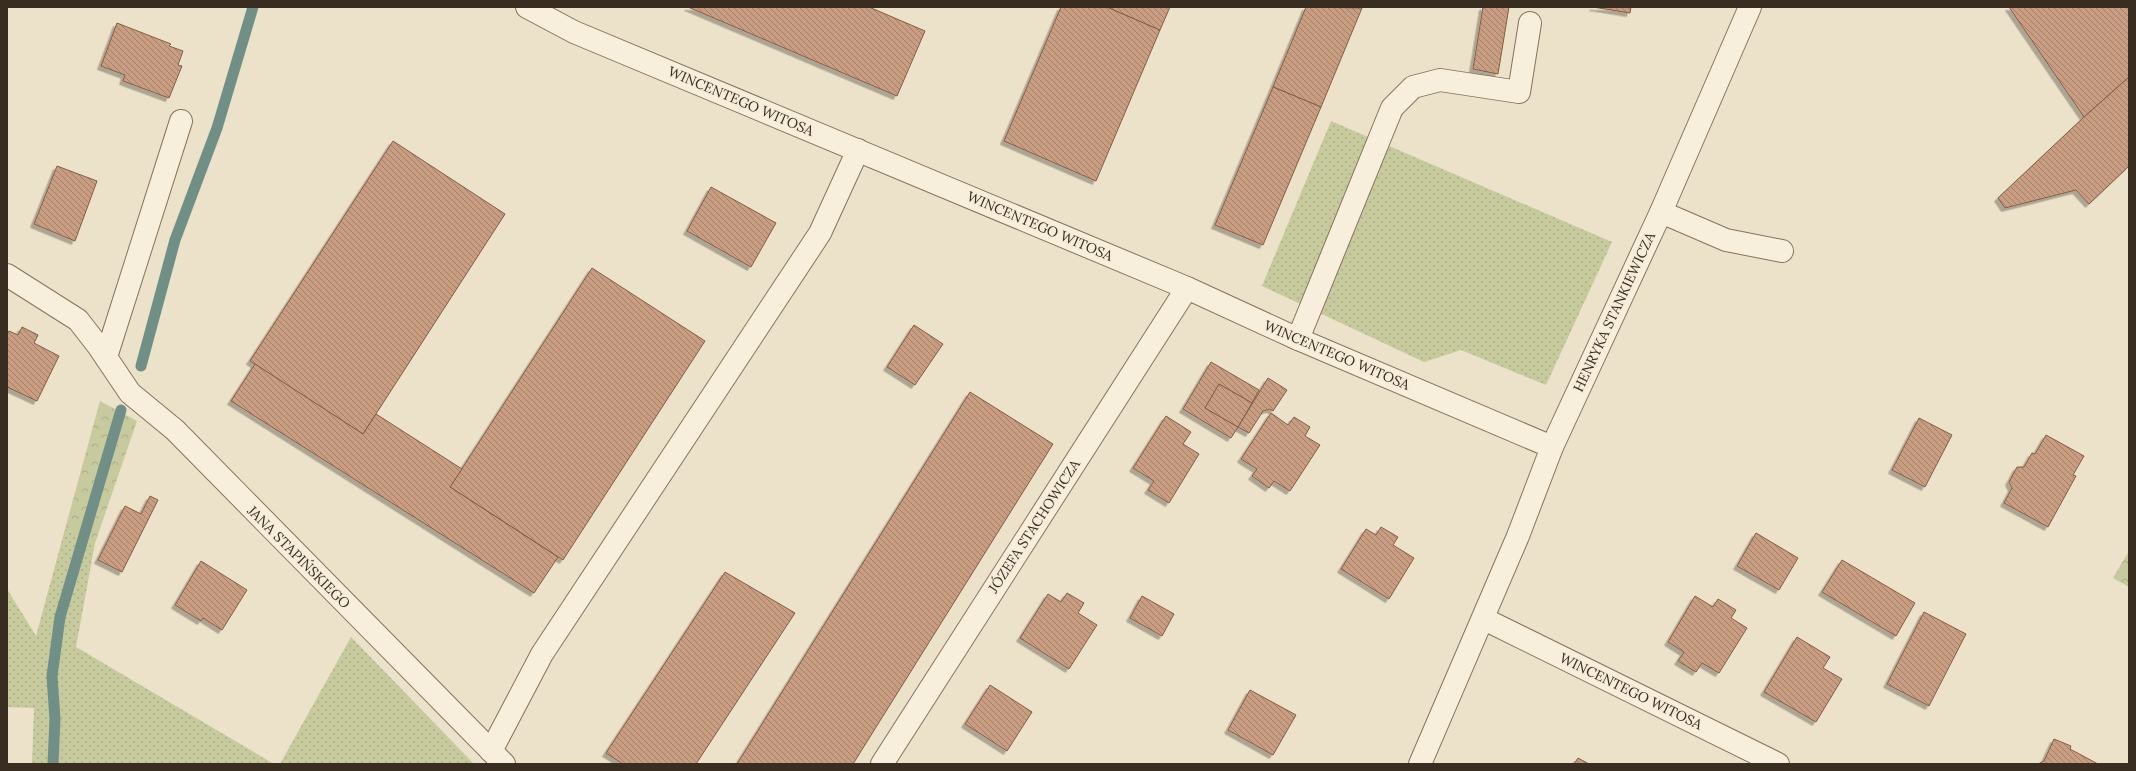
<svg xmlns="http://www.w3.org/2000/svg" width="2136" height="771" font-family="Lora,serif">
  <style>
    .grass { fill: url(#grass-dots) }
    .forest { fill: url(#forest-crowns) }
    .lines { fill: none; stroke-linecap: round; stroke-linejoin: round }
    .stream { stroke: #708f86; stroke-width: 11 }
    .building { fill: url(#building-back-hatch); stroke: #855d46; filter: url(#shadow) }
    .minor-casing { stroke: #87735e; stroke-width: 24 }
    .minor { stroke: #f7eedc; stroke-width: 22 }
    .labels { text-anchor: middle; stroke-width: 3; stroke-linejoin: round; paint-order: stroke }
    .street-label { font-size: 14px; fill: #392c21; stroke: #f4ebd8 }
  </style>
  <defs>
    <pattern id="grass-dots" width="8" height="8" patternUnits="userSpaceOnUse"><rect width="8" height="8" fill="#c6ca9d"/><path d="M2 2h.1M6 6h.1" fill="none" stroke="#abae87" stroke-width="1.8" stroke-linecap="round"/></pattern>
    <pattern id="forest-crowns" width="20" height="18" patternUnits="userSpaceOnUse"><rect width="20" height="18" fill="#c6ca9d"/><path d="M2 6a3 3 0 1 1 6 0M12 15a3 3 0 1 1 6 0" fill="none" stroke="#abae87"/></pattern>
    <pattern id="building-back-hatch" width="6" height="6" patternUnits="userSpaceOnUse"><rect width="6" height="6" fill="#c89d81"/><path d="M-1 5l2 2M0 0l6 6M5-1l2 2" fill="none" stroke="#a38069"/></pattern>
    <filter id="shadow"><feDropShadow dx="-3.5" dy="3.5" stdDeviation="0" flood-color="#0004"/></filter>
  </defs>
  <rect width="100%" height="100%" fill="#ece1c9"/>
  <g class="grass">
    <path d="M1331 121 1612 242 1546 385 1461 350 1424 362 1262 286Z"/>
    <path d="M65 529 95 543 76 647 274 764H32L34 708 7 707V589L36 636Z"/>
    <path d="M351 637 474 764H280Z"/>
  </g>
  <g class="forest">
    <path d="M100 401 137 421 95 543 65 529Z"/>
    <path d="M2129 551V587L2113 578Z"/>
  </g>
  <g class="lines">
    <g class="stream">
      <path d="M141 366 175 240 217 128 253 7"/>
      <path d="M53 764 55 719 52 676 60 617 121 410"/>
    </g>
  </g>
  <g class="building">
    <path d="M688 7H869L925 31 897 96Z"/>
    <path d="M1061 7H1107L1160 30 1096 181 1004 141Z"/>
    <path d="M1107 7H1170L1160 30Z"/>
    <path d="M1306 7 1362 8 1321 107 1273 87Z"/>
    <path d="M1483 7H1509L1498 74 1473 69Z"/>
    <path d="M1593 7H1631L1630 13Z"/>
    <path d="M2009 7H2129V77L2084 117Z"/>
    <path d="M117 23 171 44 169 46 183 51 178 65 182 66 169 98 123 81 125 75 101 66Z"/>
    <path d="M2129 77V166L2089 204 2076 190 2005 208 1998 198 2084 117Z"/>
    <path d="M1273 87 1321 107 1263 245 1215 225Z"/>
    <path d="M393 141 505 214 363 434 250 361Z"/>
    <path d="M57 166 97 181 75 241 34 224Z"/>
    <path d="M711 187 776 223 751 267 687 231Z"/>
    <path d="M592 268 705 341 563 560 450 487Z"/>
    <path d="M914 325 943 344 915 385 887 367Z"/>
    <path d="M22 327 38 335 34 343 59 356 37 401 7 387V334L9 331 18 335Z"/>
    <path d="M1211 362 1259 390 1252 403 1219 384 1205 408 1238 427 1231 438 1183 409Z"/>
    <path d="M255 364 363 434 376 414 462 469 450 487 558 557 534 593 231 401Z"/>
    <path d="M1268 378 1287 390 1273 411 1270 409 1263 411 1249 433 1238 427Z"/>
    <path d="M1219 384 1252 403 1238 427 1205 408Z"/>
    <path d="M970 392 1053 444 853 764H737Z"/>
    <path d="M1271 413 1288 425 1294 417 1310 427 1305 436 1320 445 1290 491 1274 481 1269 488 1252 476 1257 469 1241 459Z"/>
    <path d="M1166 416 1191 432 1183 444 1199 454 1169 503 1148 490 1154 481 1133 468Z"/>
    <path d="M1919 418 1952 435 1925 487 1892 470Z"/>
    <path d="M2046 435 2084 456 2073 475 2076 476 2048 527 2004 503 2012 488 2009 482 2017 467H2024L2032 453 2035 454Z"/>
    <path d="M150 496 158 500 122 572 98 560 125 506 141 514Z"/>
    <path d="M1381 527 1398 537 1393 545 1414 558 1389 599 1341 569 1366 529 1376 535Z"/>
    <path d="M1756 533 1798 558 1779 590 1737 566Z"/>
    <path d="M1842 560 1915 603 1896 636 1822 592Z"/>
    <path d="M201 561 247 590 222 630 203 618 201 621 175 605Z"/>
    <path d="M725 572 795 613 696 764H623L606 753Z"/>
    <path d="M1067 593 1084 603 1078 613 1097 625 1069 669 1020 638 1048 594 1061 602Z"/>
    <path d="M1142 596 1174 614 1162 636 1130 618Z"/>
    <path d="M1695 596 1713 607 1718 599 1736 610 1731 618 1747 628 1719 673 1702 663 1696 672 1678 661 1684 652 1668 642Z"/>
    <path d="M1924 612 1966 634 1929 706 1887 684Z"/>
    <path d="M1797 637 1830 657 1823 668 1842 679 1816 722 1764 692Z"/>
    <path d="M990 685 1032 712 1007 751 965 724Z"/>
    <path d="M1250 690 1296 715 1273 755 1228 730Z"/>
    <path d="M2054 739 2071 746 2070 749 2098 764H2038L2044 761Z"/>
    <path d="M1578 758 1589 764H1574Z"/>
  </g>
  <g class="lines">
    <defs>
      <g id="minor">
        <path d="M527 7 574 32 1187 288 1298 339 1552 447"/>
        <path d="M1661 212 1726 240 1782 251"/>
        <path d="M7 275 78 320 99 347 130 393 175 430 504 764"/>
        <path d="M1298 339 1392 108 1413 87 1440 80 1519 92 1530 23"/>
        <path d="M106 357 181 121"/>
        <path d="M1484 619 1778 764"/>
        <path d="M491 751 542 654 820 233 858 150"/>
        <path d="M882 764 1187 288"/>
        <path d="M1420 764 1518 536 1552 447 1661 212 1750 7"/>
      </g>
    </defs>
    <use href="#minor" class="minor-casing"/>
    <use href="#minor" class="minor"/>
  </g>
  <g class="labels">
    <g class="street-label">
      <text transform="translate(741 101) rotate(23)" y="5">WINCENTEGO WITOSA</text>
      <text transform="translate(1040 226) rotate(23)" y="5">WINCENTEGO WITOSA</text>
      <text transform="translate(1614 312) rotate(-65)" y="5">HENRYKA STANKIEWICZA</text>
      <text transform="translate(1337 355) rotate(23)" y="5">WINCENTEGO WITOSA</text>
      <text transform="translate(1034 526) rotate(-57)" y="5">JÓZEFA STACHOWICZA</text>
      <text transform="translate(299 557) rotate(45)" y="5">JANA STAPIŃSKIEGO</text>
      <text transform="translate(1631 691) rotate(26)" y="5">WINCENTEGO WITOSA</text>
    </g>
  </g>
  <rect width="2136" height="771" fill="none" stroke="#392c21" stroke-width="16"/>
</svg>
